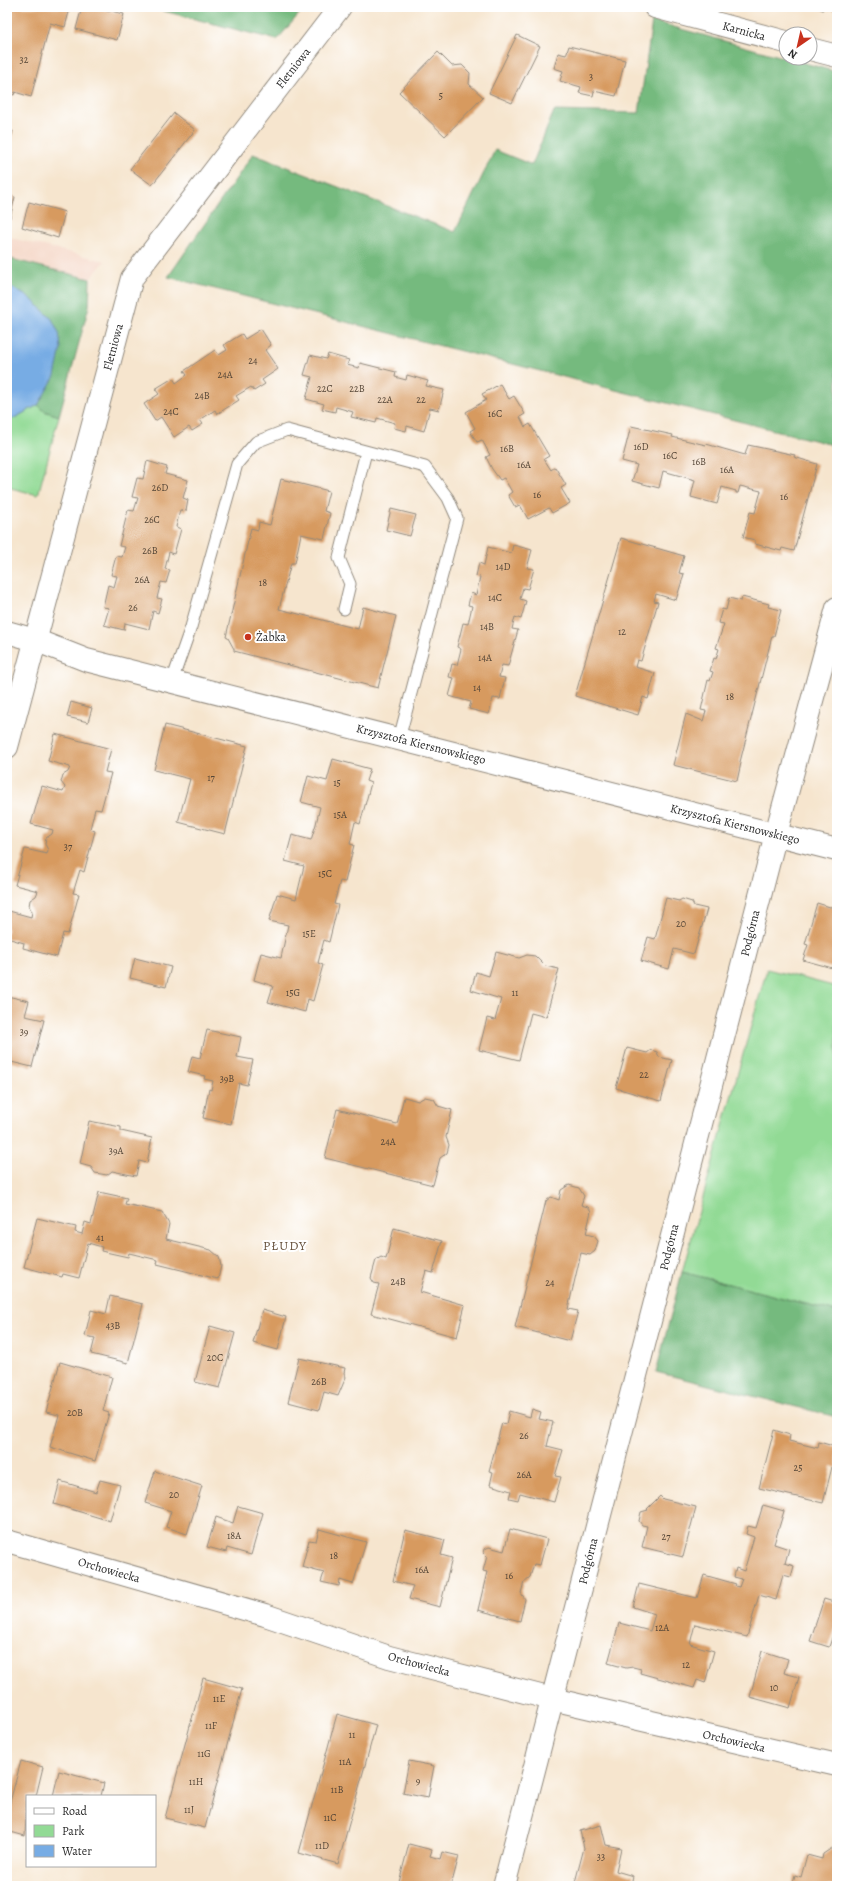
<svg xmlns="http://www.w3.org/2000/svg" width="844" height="1893" font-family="Alegreya,serif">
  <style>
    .built { fill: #f4d3c1 }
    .green { fill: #92da95; stroke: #5e8260 }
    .forest { fill: #75ba7e; stroke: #507254 }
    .water { fill: #77ace4; stroke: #516c88 }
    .building { fill: #d79a5f }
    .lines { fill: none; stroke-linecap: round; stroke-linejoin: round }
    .lane-casing { stroke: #90887c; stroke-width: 13 }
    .street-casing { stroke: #90887c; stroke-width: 24 }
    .lane { stroke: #fff; stroke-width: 11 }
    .street { stroke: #fff; stroke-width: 22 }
    .poi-dot { fill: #c8321e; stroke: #fff; stroke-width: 1.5 }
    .labels { text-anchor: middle; stroke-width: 4; stroke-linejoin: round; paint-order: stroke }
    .number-label { font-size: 10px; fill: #564738 }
    .street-label { font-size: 12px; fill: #2b2b2b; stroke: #fff }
    .poi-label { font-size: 12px; fill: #2b2b2b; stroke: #fff; text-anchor: start }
    .neighbourhood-label { font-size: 13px; letter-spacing: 1px; fill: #67523d; stroke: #fff }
  </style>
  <rect width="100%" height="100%" fill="#fff"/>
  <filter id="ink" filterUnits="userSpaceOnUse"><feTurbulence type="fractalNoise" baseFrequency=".025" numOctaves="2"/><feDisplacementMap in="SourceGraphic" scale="8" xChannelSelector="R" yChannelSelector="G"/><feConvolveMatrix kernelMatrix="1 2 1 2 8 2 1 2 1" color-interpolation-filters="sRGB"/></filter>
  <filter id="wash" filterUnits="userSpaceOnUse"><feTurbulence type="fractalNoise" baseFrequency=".012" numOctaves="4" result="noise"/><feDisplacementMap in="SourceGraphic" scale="16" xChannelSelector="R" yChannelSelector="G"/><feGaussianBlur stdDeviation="0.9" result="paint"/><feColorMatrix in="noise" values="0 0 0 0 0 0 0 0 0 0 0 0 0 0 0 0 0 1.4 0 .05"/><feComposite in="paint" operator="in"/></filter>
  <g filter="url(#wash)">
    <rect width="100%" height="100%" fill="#f6e5ce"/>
    <path class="built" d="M7 237 105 261 90 279 7 258Z"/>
    <g class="green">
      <path d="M38 405 44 411 59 416 38 495 7 487V422Z"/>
      <path d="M767 969 837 987V1312L682 1272Z"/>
    </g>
    <g class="forest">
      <path d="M148 7H305L277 40Z"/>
      <path d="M652 21 837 72V446L168 277 253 154 455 232 495 150 532 165 554 111 639 113Z"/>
      <path d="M7 258 90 279 89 306 59 416 44 411 38 405 53 378 52 319 30 298 7 285Z"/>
      <path d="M682 1272 837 1312V1417L656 1372Z"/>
    </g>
    <path class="water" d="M7 285 30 298 52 319 59 333 61 348 55 376 38 405 7 422Z"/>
    <g id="blocks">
      <g class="building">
        <path d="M7 7 70 8 65 27 50 23 31 97 15 92 14 95 7 93Z"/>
        <path d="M82 7H94L124 14 117 40 76 29Z"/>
        <path d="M821 7H837V11L823 8V10L820 9Z"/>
        <path d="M517 35 540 46 512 103 489 93Z"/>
        <path d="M569 46 625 60 616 96 594 91 593 96 579 93 581 87 560 81 563 71 554 68 558 53 566 55Z"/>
        <path d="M438 52 452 66 462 65 470 73 469 84 483 97 445 136 399 92Z"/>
        <path d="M174 113 195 130 152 185 130 169Z"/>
        <path d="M7 130 13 131 7 152Z"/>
        <path d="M7 195 15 197 10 218 7 217Z"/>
        <path d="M29 202 65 212 58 238 22 227Z"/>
        <path d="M261 329 271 345 265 350 278 369 262 380 265 384 254 391 251 387 236 396 239 400 217 414 215 410 200 420 203 424 192 431 189 427 174 437 161 417 155 421 144 404 159 394 155 389 173 378 176 383 187 375 184 371 215 350 219 355 227 350 224 345 242 334 245 339Z"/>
        <path d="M328 354 349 360 347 365 359 368 360 363 396 372 395 377 406 380 407 375 428 381 426 386 444 390 439 410 430 408 424 431 407 426 406 431 394 428 395 423 377 418 376 423 364 420 351 417 353 412 336 407 335 412 322 409 324 404 306 399 312 377 304 375 310 355 326 359Z"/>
        <path d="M500 384 509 399 514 396 525 414 520 417 525 427 530 424 549 456 544 459 551 470 555 467 566 485 561 488 570 503 552 513 549 508 528 519 520 505 515 507 508 495 512 492 504 478 500 480 492 469 486 457 490 455 482 440 477 442 470 431 475 428 466 412 486 400 482 394Z"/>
        <path d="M631 426 673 435 672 437 706 445V444L745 455 748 445 795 455 794 457 817 464 794 551 782 548 781 551 755 544V540L743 537 750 512 755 513 761 491 740 486 738 493H736V491L722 487 717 504 691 497 695 480 681 476 663 471 659 488 632 481 637 465 622 461Z"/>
        <path d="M147 461 167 467 165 474 188 480 183 498 188 500 186 511 180 510 176 527 181 529 174 554 169 552 165 569 170 570 166 583 161 582 157 598 162 599 158 613 153 611 149 629 125 623 124 630 104 625 109 608 103 607 108 585 114 587 117 576 111 575 116 556 122 557 125 547 119 546 128 510 134 511 138 498 132 497 137 478 143 479Z"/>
        <path d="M281 479 329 491 324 511 330 513 324 539 301 534 295 563H291L279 609 358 629 363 607 396 616 378 688 234 651V649L228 638 226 637 251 528 258 530 259 522 270 525Z"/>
        <path d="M391 509 416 515 410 536 386 530Z"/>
        <path d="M621 538 684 556 679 573 684 574 676 600 656 594 654 601 658 602 641 661 637 660 635 667 655 673 648 699 643 697 638 715 575 696Z"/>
        <path d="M513 545 532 550 527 568 534 569 528 589 523 588 520 599 526 601 521 619 515 617 512 629 518 630 508 666 502 665 499 677 505 678 500 699 493 698 489 714 469 709 471 702 449 696 454 678 449 677 452 664 457 665 461 649 457 647 463 623 468 624 472 606 468 605 471 593 476 595 480 577 476 576 479 563 484 565 488 547 511 553Z"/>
        <path d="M742 597 769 604 768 607 781 610 774 636H772L740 762 741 763 737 781 673 765 686 714 703 721 706 711 701 710 708 680 710 681 713 672 710 671 714 658 716 659 719 649 716 648 724 624 718 623 722 609 726 610 729 598 741 601Z"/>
        <path d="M71 702 92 708 88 722 67 717Z"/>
        <path d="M165 725 247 746 225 834 178 822 190 779 154 770Z"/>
        <path d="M55 734 111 749 105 772 111 773 101 810 95 809 90 829 95 831 84 872 80 870 73 893 79 894 68 934 63 933 57 957 23 948 24 943 7 938V918L9 911 31 917 32 912 29 906 30 900 36 896 38 891 15 885 25 849 47 854 48 850 45 844 46 838 52 834 53 830 31 824 42 786 63 792 65 787 61 782 63 775 68 772 70 767 48 761Z"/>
        <path d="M333 759 370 769 366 781 371 783 360 824 355 822 350 844 354 845 345 882 340 881 334 904 338 905 329 942 324 940 318 963 323 965 313 1001 308 999 305 1012 268 1002 273 986 254 980 261 953 281 958 288 925 269 921 273 908 277 894 296 899 304 866 285 861 292 835 311 840 316 824 320 807 301 802 308 776 327 781Z"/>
        <path d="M666 898 679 901 682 899 692 902 694 906 707 909 694 954 674 949 669 969 641 961 648 937 655 939Z"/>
        <path d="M817 903 830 907 837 905 836 969 803 960 808 945 805 944Z"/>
        <path d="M496 952 519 958 527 955 535 956 545 966 559 969 546 1017 531 1013 519 1060 479 1050 487 1018 495 1020 501 999 471 990 476 972 489 976Z"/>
        <path d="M135 958 171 967 166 987 130 978Z"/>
        <path d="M7 996 29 1001 25 1016 44 1020 32 1067 7 1061 10 1043H7Z"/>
        <path d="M207 1030 241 1037 237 1057 253 1060 247 1085 239 1083 231 1124 203 1118 209 1089 211 1090 213 1081 204 1079 205 1076 188 1072 192 1056 200 1058Z"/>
        <path d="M627 1048 647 1053 651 1050 657 1052 659 1057 672 1060 661 1101 616 1088Z"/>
        <path d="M404 1097 418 1101 425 1097 434 1099 438 1106 452 1110 446 1137 449 1145 447 1153 440 1158 433 1185 325 1158 337 1109 397 1124Z"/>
        <path d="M89 1121 121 1127V1131L152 1138 147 1163 139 1161 136 1176 112 1171 107 1175 95 1173 91 1167 80 1164Z"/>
        <path d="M569 1185 579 1188 584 1196 581 1205 588 1207 591 1211 586 1234 594 1236 598 1241 595 1251 590 1255 581 1253 568 1309 578 1311 570 1341 515 1327 546 1201 551 1197 559 1200 561 1190Z"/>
        <path d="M99 1192 127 1198 125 1204 162 1212 169 1224 166 1239 211 1250 219 1257 221 1266 218 1279 157 1264 158 1260 129 1253 128 1257 101 1251 102 1247 88 1243 79 1278 63 1274 62 1277 24 1267 37 1218 76 1227 75 1232 82 1234 85 1222 91 1224Z"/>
        <path d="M394 1228 442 1241 433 1273 426 1271 420 1292 465 1305 457 1337 371 1314 379 1284 374 1283 371 1278 376 1260 381 1257 386 1259Z"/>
        <path d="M110 1296 143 1304 128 1363 91 1354 95 1338 85 1336 91 1310 106 1314Z"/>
        <path d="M262 1310 286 1317 278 1350 253 1343Z"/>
        <path d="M210 1326 235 1333 220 1388 195 1382Z"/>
        <path d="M299 1358 345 1368 344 1373 346 1377 338 1396 324 1392 319 1410 288 1402Z"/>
        <path d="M60 1362 112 1377 103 1411 109 1413 95 1461 50 1447 59 1415 46 1412Z"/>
        <path d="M532 1409 541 1412 539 1419 553 1422 547 1446 563 1450 555 1476 561 1477 554 1502 520 1493 518 1500 509 1498 511 1491 490 1485 493 1472 489 1471 502 1423 506 1424 509 1411 530 1417Z"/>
        <path d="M774 1430 790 1435 789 1441 818 1448 819 1442 837 1447V1468L832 1467 823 1503 759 1488Z"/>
        <path d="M155 1471 202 1486 187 1534 166 1527 171 1511 145 1503Z"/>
        <path d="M100 1480 120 1485 110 1521 54 1504 60 1481 96 1492Z"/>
        <path d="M660 1496 663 1499 696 1507 683 1557 642 1547 647 1526 642 1525 639 1521 641 1512 648 1510 647 1509Z"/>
        <path d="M763 1505 784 1511 774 1544 789 1549 785 1563 794 1566 791 1577 783 1575 776 1600 759 1595 747 1637 695 1624 690 1644 714 1651 705 1683 697 1680 694 1688 640 1673 641 1669 633 1667 626 1668 608 1663 619 1623 650 1631 655 1614 633 1607 639 1584 697 1598 704 1575 736 1584 735 1586 739 1587 742 1579 734 1577 736 1568 744 1571 754 1537 746 1534 748 1526 756 1528Z"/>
        <path d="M238 1506 263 1513 251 1555 227 1548 226 1552 207 1547 216 1517 233 1523Z"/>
        <path d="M319 1529 366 1542 353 1584 340 1580 339 1586 321 1582 324 1573 302 1567 309 1540 316 1541Z"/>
        <path d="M510 1529 547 1539 540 1565 534 1564 530 1577 524 1582 521 1593 525 1599 520 1621 478 1610 487 1572 483 1571 487 1556 484 1553 485 1549 489 1547 504 1551Z"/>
        <path d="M405 1530 445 1540 441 1555 452 1558 440 1607 409 1599 413 1586 393 1581Z"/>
        <path d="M824 1599 837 1603V1623L829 1647 810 1641Z"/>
        <path d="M762 1651 788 1659 784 1673 799 1677 790 1708 750 1697Z"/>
        <path d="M203 1678 242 1689 205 1828 165 1818Z"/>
        <path d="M337 1714 376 1725 338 1864 299 1853Z"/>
        <path d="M21 1761 43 1767 36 1796H27L25 1836 7 1831V1813Z"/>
        <path d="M409 1761 434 1766 428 1798 403 1793Z"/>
        <path d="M59 1771 104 1783 101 1796H53Z"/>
        <path d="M601 1825 606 1845 621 1848 616 1871 633 1876 632 1880 637 1886H574L584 1848 580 1831Z"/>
        <path d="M409 1844 432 1850 430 1856 440 1859 442 1852 459 1856 451 1886H398Z"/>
        <path d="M832 1848 837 1850V1886H792L795 1875 801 1877 807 1855 822 1859 823 1854Z"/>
      </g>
    </g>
  </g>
  <g filter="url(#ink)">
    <use href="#blocks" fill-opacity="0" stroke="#90887c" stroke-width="1"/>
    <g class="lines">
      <defs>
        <g id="lane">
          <path d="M344 609 350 584 339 558 366 452"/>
          <path d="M172 681 191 627 237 464 256 442 287 430 425 467 448 498 457 518 399 739"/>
        </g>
        <g id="street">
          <path d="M655 7 786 42"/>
          <path d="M810 49 837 56"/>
          <path d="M7 632 35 640 86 660 837 850"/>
          <path d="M7 747 132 278 340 7"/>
          <path d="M7 1541 265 1615 389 1657 552 1699 837 1765"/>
          <path d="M504 1886 776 834 837 608"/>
        </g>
      </defs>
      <use href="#lane" class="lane-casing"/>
      <use href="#street" class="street-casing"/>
      <use href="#lane" class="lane"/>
      <use href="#street" class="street"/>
    </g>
  </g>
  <circle class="poi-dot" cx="248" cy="637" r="4"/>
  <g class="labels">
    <g class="number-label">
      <text x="24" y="63">32</text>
      <text x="591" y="80">3</text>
      <text x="441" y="99">5</text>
      <text x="253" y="364">24</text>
      <text x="225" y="378">24A</text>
      <text x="325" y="392">22C</text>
      <text x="357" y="392">22B</text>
      <text x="202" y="399">24B</text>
      <text x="385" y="403">22A</text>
      <text x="421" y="403">22</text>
      <text x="171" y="415">24C</text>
      <text x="495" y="417">16C</text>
      <text x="641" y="450">16D</text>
      <text x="507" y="452">16B</text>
      <text x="670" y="459">16C</text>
      <text x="699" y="465">16B</text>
      <text x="524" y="468">16A</text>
      <text x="727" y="473">16A</text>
      <text x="160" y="491">26D</text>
      <text x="537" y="498">16</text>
      <text x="784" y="500">16</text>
      <text x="152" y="523">26C</text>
      <text x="150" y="554">26B</text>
      <text x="503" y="570">14D</text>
      <text x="142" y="583">26A</text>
      <text x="263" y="586">18</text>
      <text x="495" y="601">14C</text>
      <text x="133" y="611">26</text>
      <text x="487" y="630">14B</text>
      <text x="622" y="635">12</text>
      <text x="485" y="661">14A</text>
      <text x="477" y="691">14</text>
      <text x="730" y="700">18</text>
      <text x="211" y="781">17</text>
      <text x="337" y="786">15</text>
      <text x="340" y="818">15A</text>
      <text x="68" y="850">37</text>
      <text x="325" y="877">15C</text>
      <text x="681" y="927">20</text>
      <text x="309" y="937">15E</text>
      <text x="293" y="996">15G</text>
      <text x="515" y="996">11</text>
      <text x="24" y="1035">39</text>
      <text x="644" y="1078">22</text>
      <text x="227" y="1082">39B</text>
      <text x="388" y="1145">24A</text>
      <text x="116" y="1154">39A</text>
      <text x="100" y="1241">41</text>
      <text x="398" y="1285">24B</text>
      <text x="550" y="1286">24</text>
      <text x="113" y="1329">43B</text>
      <text x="215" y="1361">20C</text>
      <text x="319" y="1385">26B</text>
      <text x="75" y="1416">20B</text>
      <text x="524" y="1439">26</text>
      <text x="798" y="1471">25</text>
      <text x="524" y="1478">26A</text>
      <text x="174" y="1498">20</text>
      <text x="234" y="1539">18A</text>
      <text x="666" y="1540">27</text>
      <text x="334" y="1559">18</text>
      <text x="422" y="1573">16A</text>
      <text x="509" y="1579">16</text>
      <text x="662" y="1631">12A</text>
      <text x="686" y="1668">12</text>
      <text x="774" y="1691">10</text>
      <text x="219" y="1702">11E</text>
      <text x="211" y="1729">11F</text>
      <text x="352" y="1738">11</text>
      <text x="204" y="1757">11G</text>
      <text x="345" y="1765">11A</text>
      <text x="418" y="1784">9</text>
      <text x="196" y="1785">11H</text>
      <text x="337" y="1793">11B</text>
      <text x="189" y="1813">11J</text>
      <text x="330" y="1821">11C</text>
      <text x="322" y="1849">11D</text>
      <text x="601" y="1860">33</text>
    </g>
    <g class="street-label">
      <text transform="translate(744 31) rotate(15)" y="4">Karnicka</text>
      <text transform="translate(293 68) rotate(-52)" y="4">Fletniowa</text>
      <text transform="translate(113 347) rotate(-75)" y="4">Fletniowa</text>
      <text transform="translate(421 744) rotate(14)" y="4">Krzysztofa Kiersnowskiego</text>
      <text transform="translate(735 824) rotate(14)" y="4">Krzysztofa Kiersnowskiego</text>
      <text transform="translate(750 933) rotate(-76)" y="4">Podgórna</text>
      <text transform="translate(669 1247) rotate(-76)" y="4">Podgórna</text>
      <text transform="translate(588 1561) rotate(-76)" y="4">Podgórna</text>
      <text transform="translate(109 1570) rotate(16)" y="4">Orchowiecka</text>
      <text transform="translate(419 1664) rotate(15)" y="4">Orchowiecka</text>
      <text transform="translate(734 1741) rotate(13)" y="4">Orchowiecka</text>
    </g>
    <g class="poi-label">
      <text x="256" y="641">Żabka</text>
    </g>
    <g class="neighbourhood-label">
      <text x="285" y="1250">PŁUDY</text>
    </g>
  </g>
  <rect width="844" height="1893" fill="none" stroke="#fff" stroke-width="24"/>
  <rect x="26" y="1795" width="130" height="72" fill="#ffffff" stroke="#aaaaaa"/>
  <rect x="34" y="1808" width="20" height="6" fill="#ffffff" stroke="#aaaaaa"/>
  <text x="62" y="1815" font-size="12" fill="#2b2b2b">Road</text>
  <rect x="34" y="1825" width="20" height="12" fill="#92da95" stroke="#aaaaaa"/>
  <text x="62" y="1835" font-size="12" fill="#2b2b2b">Park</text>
  <rect x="34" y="1845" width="20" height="12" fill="#77ace4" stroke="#aaaaaa"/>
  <text x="62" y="1855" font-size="12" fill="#2b2b2b">Water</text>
  <g transform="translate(798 46) rotate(214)"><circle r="19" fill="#ffffff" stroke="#aaaaaa"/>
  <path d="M0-3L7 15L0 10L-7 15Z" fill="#c8321e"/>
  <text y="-6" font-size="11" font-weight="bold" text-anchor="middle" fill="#2b2b2b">N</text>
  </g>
</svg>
